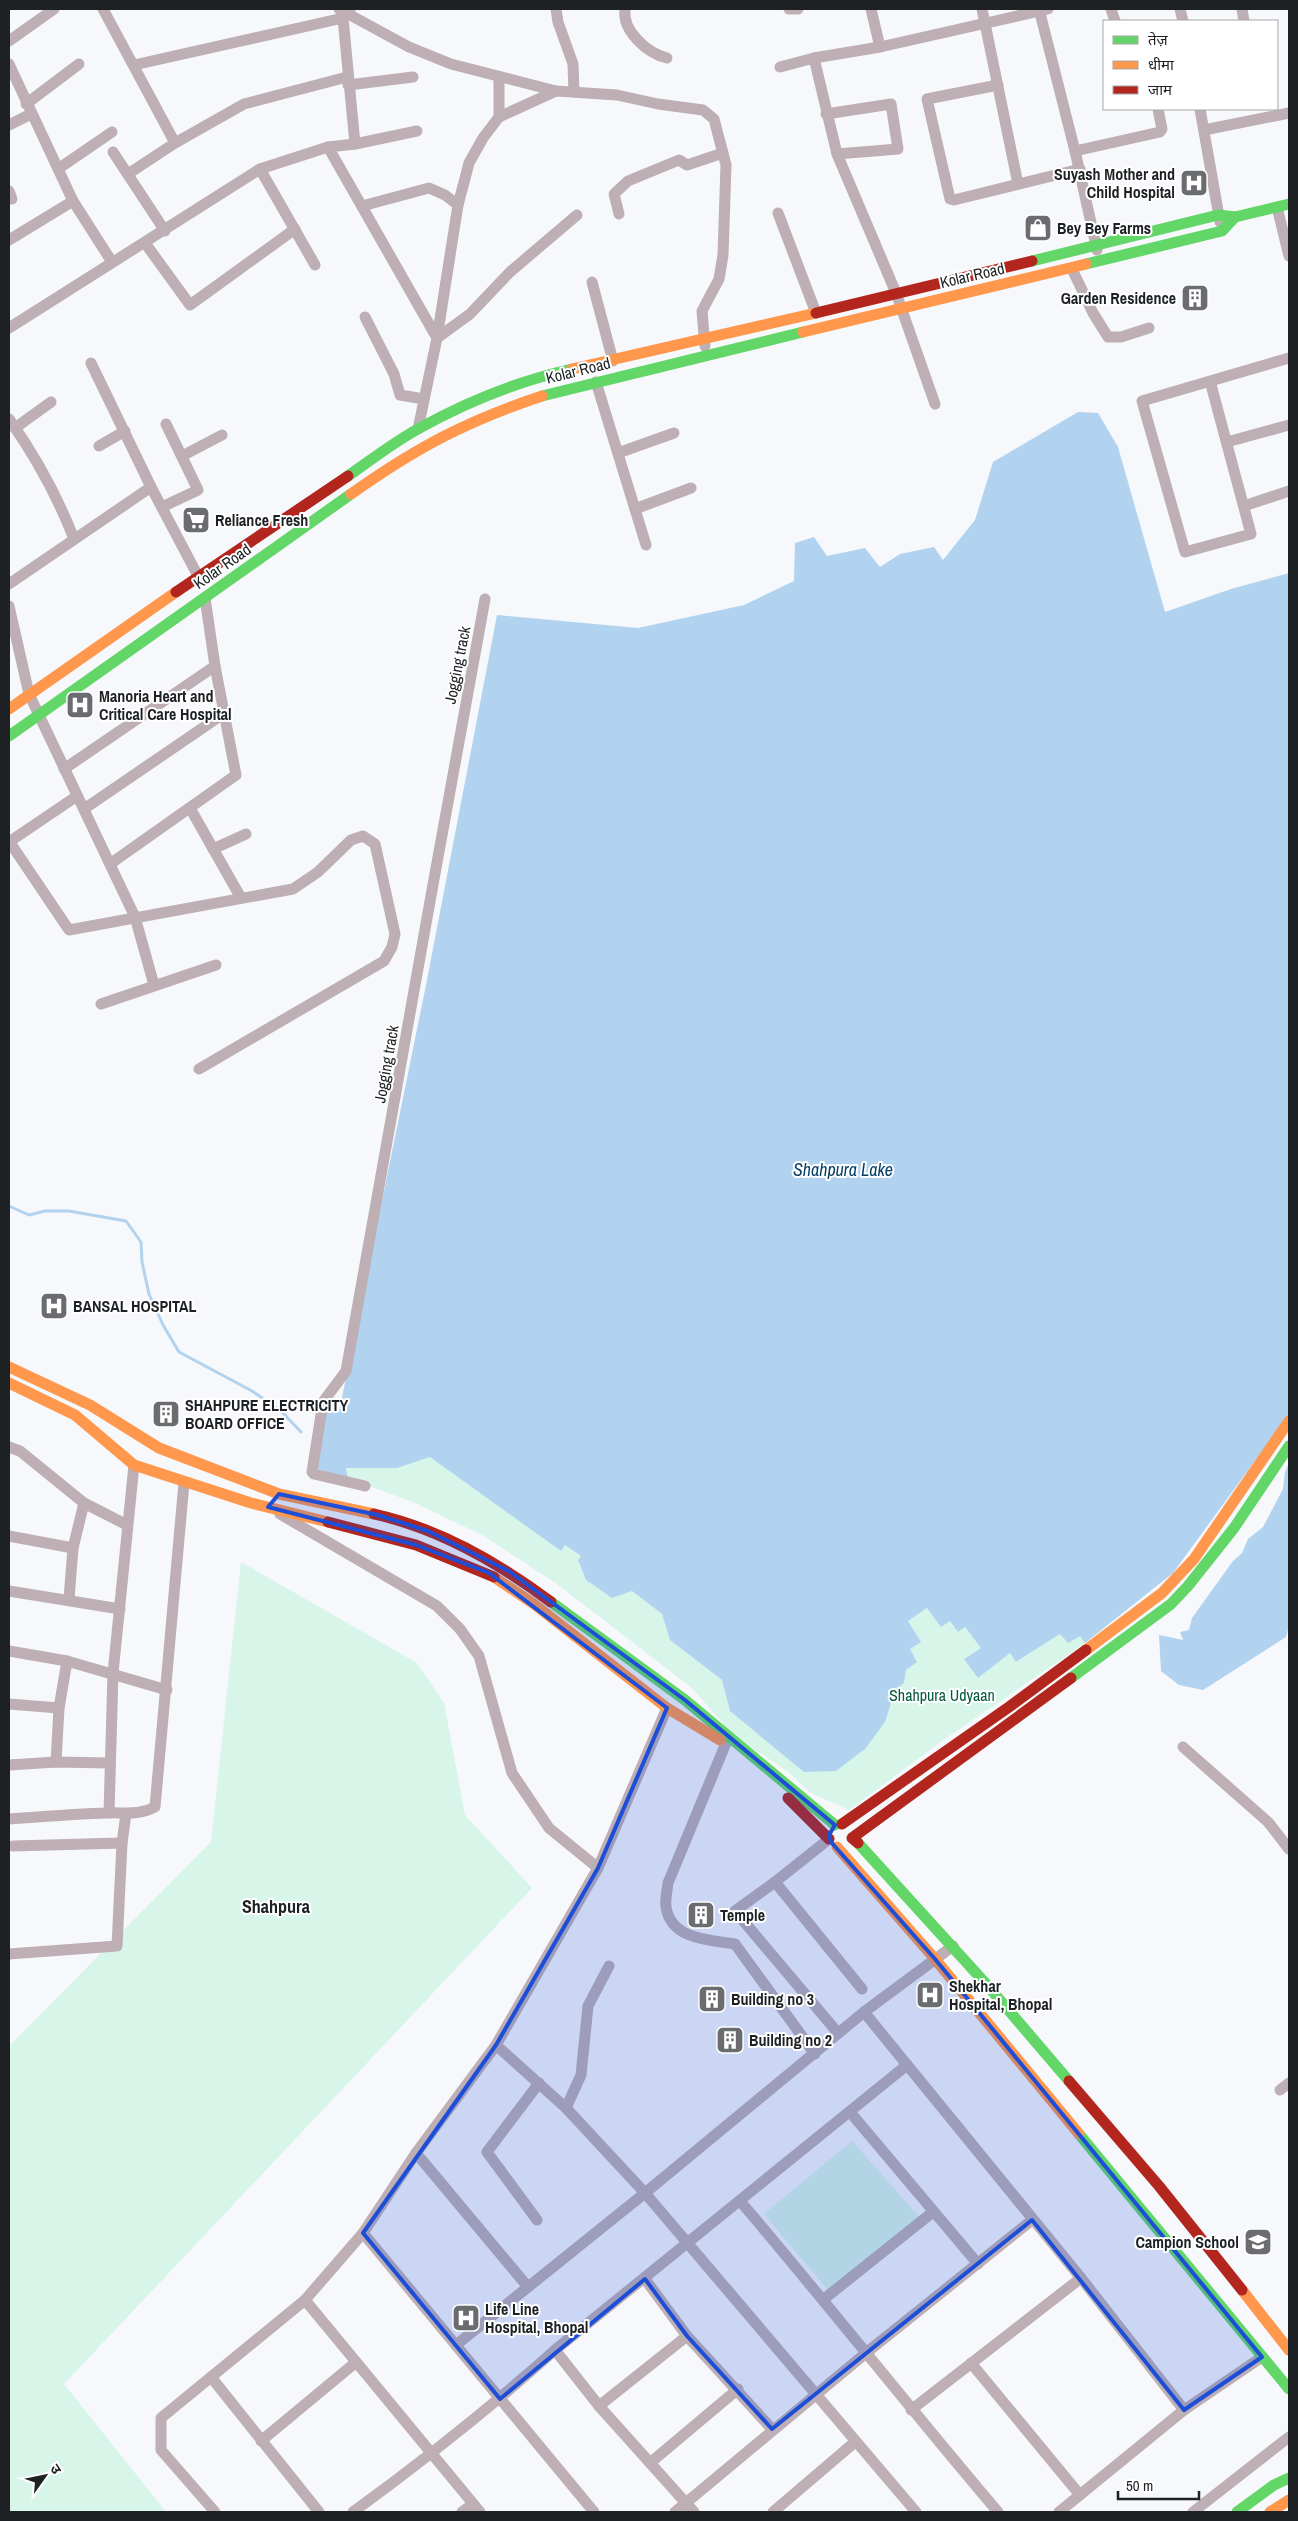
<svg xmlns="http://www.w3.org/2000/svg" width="1298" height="2521" font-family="'Archivo Narrow','Noto Sans Devanagari',sans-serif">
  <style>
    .green { fill: #d7f5e8 }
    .water { fill: #b1d3f0 }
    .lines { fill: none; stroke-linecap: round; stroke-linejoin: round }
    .stream { stroke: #b1d3f0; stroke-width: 3 }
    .street { stroke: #bdafb4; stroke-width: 11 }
    .fast { stroke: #63d668; stroke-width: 11 }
    .slow { stroke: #ff974d; stroke-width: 11 }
    .jam { stroke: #b3261e; stroke-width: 11 }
    .marked { fill: #1d4ed8; fill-opacity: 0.2; stroke: #1d4ed8; stroke-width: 4; stroke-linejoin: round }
    .labels { text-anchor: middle; stroke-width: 4; stroke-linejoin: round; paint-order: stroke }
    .poi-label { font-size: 16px; font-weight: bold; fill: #1e2124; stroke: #fff; text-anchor: start }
    .street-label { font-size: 16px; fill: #1e2124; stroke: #fff }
    .park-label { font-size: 16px; fill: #07593d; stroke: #fff }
    .water-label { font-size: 18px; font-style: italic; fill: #054066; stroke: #fff }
    .neighbourhood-label { font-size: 18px; font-weight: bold; fill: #1e2124; stroke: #fff }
  </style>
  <rect width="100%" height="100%" fill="#f6f8fb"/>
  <g class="green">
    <path d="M430 1456 561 1551 565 1545 581 1556 578 1560 586 1580 612 1598 632 1591 662 1614 670 1640 722 1680 730 1711 885 1722 895 1691 904 1683 909 1649 920 1642 908 1621 927 1608 965 1627 981 1648 964 1659 1010 1653 1017 1662 1060 1634 1080 1635 1085 1643 942 1741 849 1810 811 1793 787 1771 734 1736 692 1688 557 1584 484 1536 415 1503 348 1478 346 1468H397Z"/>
    <path d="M241 1562 417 1663 444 1703 465 1815 532 1888 64 2384 166 2512H9V2046L211 1842Z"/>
    <path d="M852 2141 921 2219 828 2290 764 2214Z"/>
  </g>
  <g class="water">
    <path d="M1078 412 1098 413 1118 447 1165 612 1231 589 1289 573V1414L1173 1573 1085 1643 1080 1636 1068 1643 1060 1634 1016 1662 1010 1653 978 1678 964 1659 981 1648 965 1627 958 1632 950 1621 941 1627 927 1608 908 1621 921 1642 910 1649 917 1662 906 1670 904 1683 895 1691 885 1722 865 1749 836 1771 804 1772 730 1711 722 1680 670 1640 662 1614 632 1591 612 1598 586 1580 578 1560 581 1556 565 1545 561 1551 430 1457 397 1468H346L348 1478 317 1469 324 1412H339L427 980 497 615 638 628 744 605 794 581 795 543 814 537 827 556 865 548 880 567 900 554 934 547 943 560 975 520 993 462Z"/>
    <path d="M1289 1463V1626L1286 1637 1203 1690 1179 1685 1161 1671 1159 1635 1183 1640 1180 1632 1189 1630 1192 1618 1233 1561 1242 1553 1248 1539 1263 1527 1283 1489 1285 1472Z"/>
  </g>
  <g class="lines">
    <path class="stream" d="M9 1206 29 1215 45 1211H69L126 1221 141 1242 142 1262 149 1294 163 1325 179 1352 252 1391 280 1410 301 1432"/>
    <g class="street">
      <path d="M103 9 175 143"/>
      <path d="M339 9 409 47 451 64 556 91 617 95 658 104 703 110 714 119 726 165 723 255 719 279 702 311 705 346"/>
      <path d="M556 9 558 22 573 64 574 92"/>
      <path d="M625 9C622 31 647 53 667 58"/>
      <path d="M789 9H798"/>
      <path d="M871 9 880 47"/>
      <path d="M982 9 1018 184"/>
      <path d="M1039 9 1075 151 1097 250"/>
      <path d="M1111 9 1115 21"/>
      <path d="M1180 9 1183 21"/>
      <path d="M1242 9 1244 21"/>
      <path d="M343 18 355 144"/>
      <path d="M9 41 54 9"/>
      <path d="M814 58 837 154 896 293 935 404"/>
      <path d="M9 64 73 201 112 262"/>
      <path d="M134 65 343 18 350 10"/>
      <path d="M780 67 814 58 880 47 1048 9"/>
      <path d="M348 85 413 77"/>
      <path d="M998 85 927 99 950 199 954 200 1080 169"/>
      <path d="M26 104 79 64"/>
      <path d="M1200 109 1220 222"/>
      <path d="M826 114 891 104 898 149 837 154"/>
      <path d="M499 117 556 91"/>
      <path d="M9 125 31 114"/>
      <path d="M1204 130 1289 113"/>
      <path d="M328 147 437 338 470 314 510 272 577 215"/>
      <path d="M1075 151 1160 132 1162 129 1158 109"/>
      <path d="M113 152 165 231"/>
      <path d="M58 169 112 132"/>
      <path d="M260 169 315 265"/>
      <path d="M128 174 175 143 244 104 347 77"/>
      <path d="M9 191 12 199"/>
      <path d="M362 206 429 188 445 195 458 205"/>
      <path d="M1277 207 1289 256"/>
      <path d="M778 213 816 313"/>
      <path d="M619 214 614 194 628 181 679 160 687 165 723 153"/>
      <path d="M9 240 73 201"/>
      <path d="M145 243 190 305 295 229"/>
      <path d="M1072 269 1093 313 1108 337H1121L1149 328"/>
      <path d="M592 282 613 361"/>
      <path d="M365 317 394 374 400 395 424 399"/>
      <path d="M9 328 260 169 328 147 355 144 417 131"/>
      <path d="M91 363 151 487 198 576"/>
      <path d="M1210 381 1251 534 1185 552 1142 401 1289 358"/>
      <path d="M596 382 646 545"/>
      <path d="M9 419C36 457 57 495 74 539"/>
      <path d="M15 428 51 402"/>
      <path d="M418 429 437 338 458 205 469 163 483 138 499 117V77"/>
      <path d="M1227 442 1289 425"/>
      <path d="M99 446 125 431"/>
      <path d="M618 453 674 433"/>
      <path d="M182 456 222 435"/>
      <path d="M1244 506 1289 491"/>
      <path d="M162 507 198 490 166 424"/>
      <path d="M635 509 691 488"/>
      <path d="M9 584 151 487"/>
      <path d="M9 606 29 694 135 917 154 985"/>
      <path d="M64 769 215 666"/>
      <path d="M190 808 241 898"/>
      <path d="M84 809 226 712"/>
      <path d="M9 841 69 930 293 889 318 872 351 840 363 836 375 844 395 934 392 947 384 961 199 1069"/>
      <path d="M9 842 77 796"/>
      <path d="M213 849 246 834"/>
      <path d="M110 864 236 775 215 666 205 598"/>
      <path d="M101 1004 216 965"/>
      <path d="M9 1447 20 1451 84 1503 127 1525"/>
      <path d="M365 1486 314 1474 312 1472 323 1402 346 1371C393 1114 437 856 485 599"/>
      <path d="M280 1514 437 1606 460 1629 479 1656 512 1773 549 1828 598 1868"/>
      <path d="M9 1536 73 1548"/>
      <path d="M9 1591 120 1609"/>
      <path d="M69 1599 73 1548 84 1503"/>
      <path d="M9 1651 67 1661 167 1690"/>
      <path d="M9 1704 59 1708"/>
      <path d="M726 1743 668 1883C667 1891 665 1900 666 1907 671 1940 710 1940 735 1944L815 2054"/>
      <path d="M1183 1747 1268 1822 1289 1849"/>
      <path d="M56 1762 59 1708 67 1661"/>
      <path d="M9 1765 56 1762 109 1763"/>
      <path d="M109 1813 113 1673 134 1465"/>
      <path d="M9 1819C41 1817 73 1814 106 1813 123 1812 138 1816 155 1807L184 1483"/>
      <path d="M829 1839 775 1882 735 1911 838 2033"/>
      <path d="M13 1846 122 1843"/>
      <path d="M775 1882 862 1989"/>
      <path d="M9 1954 117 1946 122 1843 126 1814"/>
      <path d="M864 2012 1081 2278 1184 2410"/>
      <path d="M496 2045 566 2108 645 2193 916 2512"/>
      <path d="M1280 2090 1289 2083"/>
      <path d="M566 2108 581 2075 588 2006 609 1966"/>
      <path d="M850 2112 978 2264"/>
      <path d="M416 2153 528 2287"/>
      <path d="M740 2201C828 2304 911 2410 998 2512"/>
      <path d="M537 2220 487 2152 539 2083"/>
      <path d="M363 2233 594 2512"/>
      <path d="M645 2279 687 2336 772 2429"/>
      <path d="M824 2299 933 2212"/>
      <path d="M305 2300 480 2512"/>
      <path d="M456 2345 645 2193 864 2012 953 1946"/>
      <path d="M555 2350 599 2406 694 2512"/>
      <path d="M971 2363 1080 2495"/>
      <path d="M211 2377 319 2512"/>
      <path d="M599 2406 687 2336"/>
      <path d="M911 2410 1081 2278"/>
      <path d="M261 2441 355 2363"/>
      <path d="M650 2463 738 2389"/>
      <path d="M215 2512 161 2450V2418L305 2300 363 2233 416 2153 496 2045 598 1868 667 1708"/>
      <path d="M353 2512C423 2461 490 2408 555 2350L907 2065"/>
      <path d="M462 2512 473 2504"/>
      <path d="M675 2512 866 2353 1032 2220"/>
      <path d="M773 2512 855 2442"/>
      <path d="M1059 2512 1184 2410 1262 2357"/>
      <path d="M1193 2512 1289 2437"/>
    </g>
    <g class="fast">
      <path d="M1032 261 1218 215 1235 217 1289 204"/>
      <path d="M1086 264 1222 231 1235 217"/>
      <path d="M542 396 803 332"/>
      <path d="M348 476C371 460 394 442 418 429 466 402 519 381 572 369"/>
      <path d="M9 736 351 494"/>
      <path d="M551 1602 685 1700 835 1825"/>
      <path d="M1071 1678 1171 1604 1188 1586 1234 1528 1289 1446"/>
      <path d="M858 1843 987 1985 1069 2081"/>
      <path d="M1079 2134 1289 2389"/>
      <path d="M1237 2512 1274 2485 1289 2478"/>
    </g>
    <g class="slow">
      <path d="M803 332 1086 264"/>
      <path d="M572 369 816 313"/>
      <path d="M351 494C416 448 466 421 542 396"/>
      <path d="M9 709 176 592"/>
      <path d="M9 1367 90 1405 159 1448 279 1494 374 1514"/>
      <path d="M9 1383 75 1415 134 1465 251 1503 328 1522"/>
      <path d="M494 1577 534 1604 667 1708 720 1740"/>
      <path d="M1086 1650 1162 1593 1194 1559 1289 1421"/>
      <path d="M837 1847 935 1959 1079 2134"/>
      <path d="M1242 2290 1289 2350"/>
      <path d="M1270 2512 1289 2500"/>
    </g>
    <g class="jam">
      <path d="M816 313 1032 261"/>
      <path d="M176 592 348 476"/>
      <path d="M374 1514C438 1528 499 1563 551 1602"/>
      <path d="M328 1522 416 1545 494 1577"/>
      <path d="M788 1798 829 1839"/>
      <path d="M842 1824 1009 1707 1086 1650"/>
      <path d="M858 1843 852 1838 1071 1678"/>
      <path d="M1069 2081 1159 2186 1242 2290"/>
    </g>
  </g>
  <path class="marked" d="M279 1494 378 1515 428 1531 509 1571 685 1700 835 1825 829 1835 831 1842 935 1959 1262 2357 1184 2410 1032 2220 772 2429 687 2336 645 2279 500 2399 363 2233 496 2045 598 1868 667 1708 489 1573 416 1545 268 1507Z"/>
  <defs>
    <symbol id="hospital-square" viewBox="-11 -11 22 22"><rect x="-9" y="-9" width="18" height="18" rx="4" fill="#6a6c6f" stroke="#fff"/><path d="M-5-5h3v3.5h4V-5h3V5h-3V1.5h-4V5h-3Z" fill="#fff"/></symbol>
    <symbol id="shop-square" viewBox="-11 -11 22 22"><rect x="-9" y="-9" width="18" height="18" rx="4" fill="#6a6c6f" stroke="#fff"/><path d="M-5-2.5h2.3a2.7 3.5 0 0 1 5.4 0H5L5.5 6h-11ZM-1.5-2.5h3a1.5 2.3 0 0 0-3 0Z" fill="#fff"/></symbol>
    <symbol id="building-square" viewBox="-11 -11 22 22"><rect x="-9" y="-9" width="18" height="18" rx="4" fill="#6a6c6f" stroke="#fff"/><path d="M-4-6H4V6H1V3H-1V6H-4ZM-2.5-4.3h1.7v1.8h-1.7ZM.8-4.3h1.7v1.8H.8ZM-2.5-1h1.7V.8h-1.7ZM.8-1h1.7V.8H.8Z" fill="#fff"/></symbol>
    <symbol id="supermarket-square" viewBox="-11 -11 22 22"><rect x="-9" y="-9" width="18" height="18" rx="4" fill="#6a6c6f" stroke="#fff"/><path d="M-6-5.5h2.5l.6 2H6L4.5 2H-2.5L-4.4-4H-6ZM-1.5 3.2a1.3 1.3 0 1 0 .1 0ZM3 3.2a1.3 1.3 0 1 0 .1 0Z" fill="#fff"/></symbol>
    <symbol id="school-square" viewBox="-11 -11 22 22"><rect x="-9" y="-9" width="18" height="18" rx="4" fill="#6a6c6f" stroke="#fff"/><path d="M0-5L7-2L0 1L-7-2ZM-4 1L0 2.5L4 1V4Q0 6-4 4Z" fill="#fff"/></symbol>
  </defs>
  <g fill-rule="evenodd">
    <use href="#hospital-square" x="1178" y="167" width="32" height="32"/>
    <use href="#shop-square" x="1022" y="212" width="32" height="32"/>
    <use href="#building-square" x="1179" y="282" width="32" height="32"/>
    <use href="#supermarket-square" x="180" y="504" width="32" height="32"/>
    <use href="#hospital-square" x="64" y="689" width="32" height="32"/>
    <use href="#hospital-square" x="38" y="1290" width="32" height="32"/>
    <use href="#building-square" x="150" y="1398" width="32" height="32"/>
    <use href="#building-square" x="685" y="1899" width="32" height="32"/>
    <use href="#hospital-square" x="914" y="1979" width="32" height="32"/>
    <use href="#building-square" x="696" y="1983" width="32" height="32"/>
    <use href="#building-square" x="714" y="2024" width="32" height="32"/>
    <use href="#school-square" x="1242" y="2226" width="32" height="32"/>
    <use href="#hospital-square" x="450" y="2302" width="32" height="32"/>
  </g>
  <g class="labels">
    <g class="poi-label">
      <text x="1175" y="180" text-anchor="end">Suyash Mother and<tspan x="1175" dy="18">Child Hospital</tspan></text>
      <text x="1057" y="234">Bey Bey Farms</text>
      <text x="1176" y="304" text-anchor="end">Garden Residence</text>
      <text x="215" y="526">Reliance Fresh</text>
      <text x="99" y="702">Manoria Heart and<tspan x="99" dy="18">Critical Care Hospital</tspan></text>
      <text x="73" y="1312">BANSAL HOSPITAL</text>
      <text x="185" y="1411">SHAHPURE ELECTRICITY<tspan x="185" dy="18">BOARD OFFICE</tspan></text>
      <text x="720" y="1921">Temple</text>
      <text x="949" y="1992">Shekhar<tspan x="949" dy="18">Hospital, Bhopal</tspan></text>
      <text x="731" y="2005">Building no 3</text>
      <text x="749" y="2046">Building no 2</text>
      <text x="1239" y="2248" text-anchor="end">Campion School</text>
      <text x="485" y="2315">Life Line<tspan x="485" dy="18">Hospital, Bhopal</tspan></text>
    </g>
    <g class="street-label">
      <text transform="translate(972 275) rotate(-13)" y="6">Kolar Road</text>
      <text transform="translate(578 370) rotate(-14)" y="6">Kolar Road</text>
      <text transform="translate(222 566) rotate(-35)" y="6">Kolar Road</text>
      <text transform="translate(457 665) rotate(-79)" y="6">Jogging track</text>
      <text transform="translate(386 1064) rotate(-80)" y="6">Jogging track</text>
    </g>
    <g class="park-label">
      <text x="942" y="1701">Shahpura Udyaan</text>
    </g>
    <g class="water-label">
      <text x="843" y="1176">Shahpura Lake</text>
    </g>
    <g class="neighbourhood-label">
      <text x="276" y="1913">Shahpura</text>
    </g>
  </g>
  <rect width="1298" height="2521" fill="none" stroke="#1e2124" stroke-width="20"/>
  <rect x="1103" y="20" width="175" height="90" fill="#ffffff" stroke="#a5a6a7"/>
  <rect x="1113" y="36" width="25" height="8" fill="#63d668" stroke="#a5a6a7"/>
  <text x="1148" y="45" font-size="15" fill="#1e2124">तेज़</text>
  <rect x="1113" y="61" width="25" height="8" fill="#ff974d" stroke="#a5a6a7"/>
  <text x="1148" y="70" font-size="15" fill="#1e2124">धीमा</text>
  <rect x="1113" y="86" width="25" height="8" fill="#b3261e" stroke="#a5a6a7"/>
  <text x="1148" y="95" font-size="15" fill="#1e2124">जाम</text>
  <g transform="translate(45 2476) rotate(57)" stroke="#ffffff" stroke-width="4" paint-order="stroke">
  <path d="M0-4L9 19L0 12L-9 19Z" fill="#1e2124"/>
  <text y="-8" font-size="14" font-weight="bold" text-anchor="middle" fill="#1e2124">उ</text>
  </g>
  <path d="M1118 2491v8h81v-8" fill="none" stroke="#1e2124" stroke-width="2.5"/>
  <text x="1126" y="2491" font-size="15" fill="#1e2124" stroke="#ffffff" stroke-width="4" paint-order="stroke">50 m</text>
</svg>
